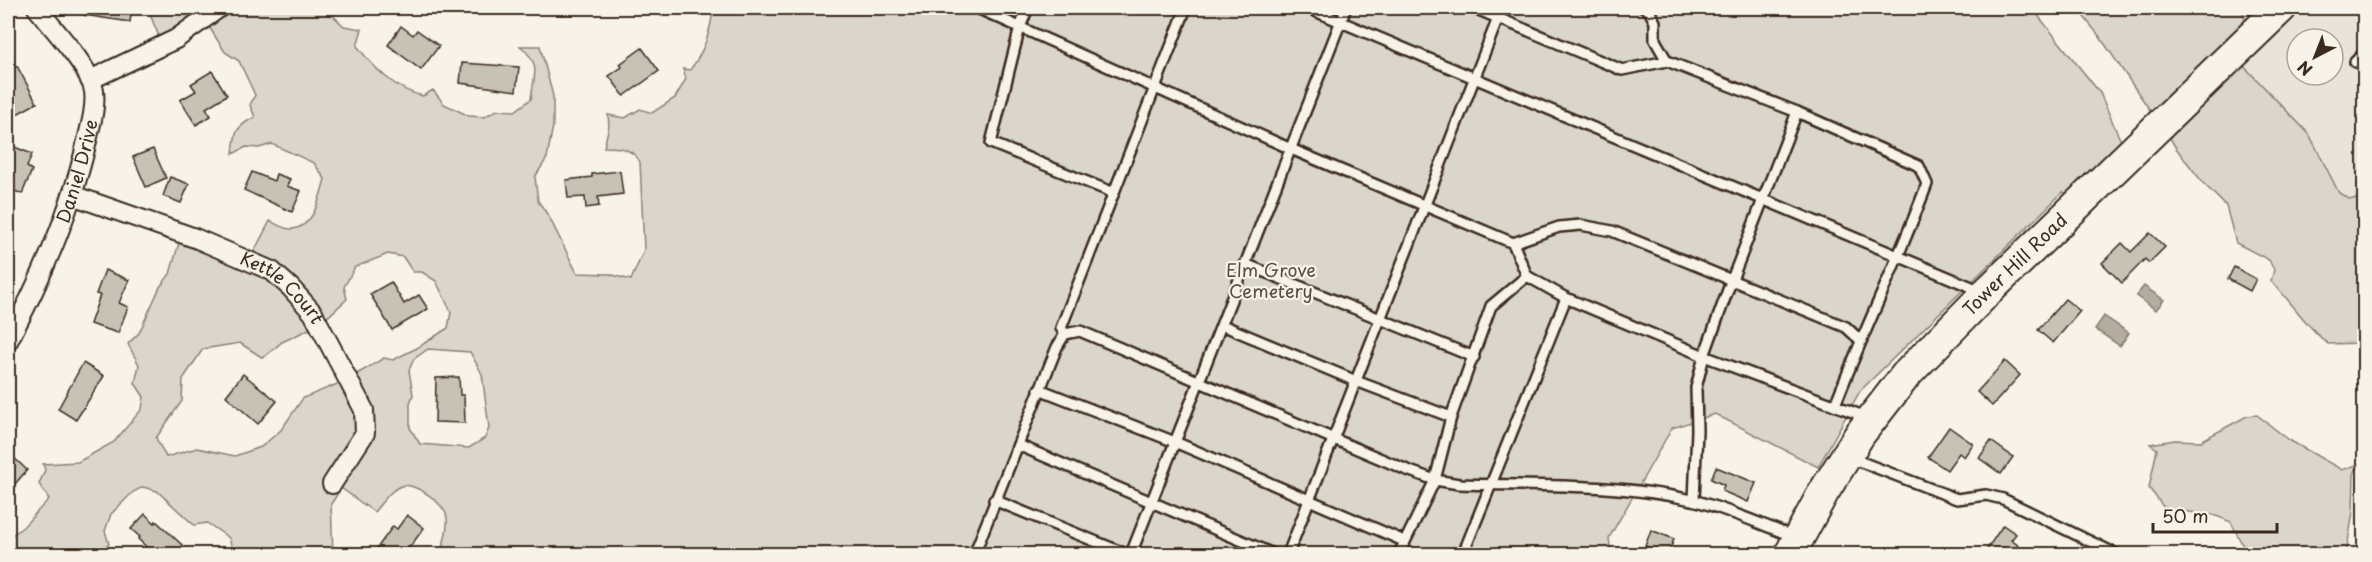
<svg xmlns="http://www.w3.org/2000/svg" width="2372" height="562" font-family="'Playpen Sans',sans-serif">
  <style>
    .built { fill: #e9e4d9; fill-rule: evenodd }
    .green { fill: #dbd6cb; stroke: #8b8074; stroke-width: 1.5; fill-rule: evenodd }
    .water { fill: #b4aca0; stroke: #84786c; stroke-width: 1.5 }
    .building { fill: #c8c1b6; stroke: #3b2a1e; stroke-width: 1.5 }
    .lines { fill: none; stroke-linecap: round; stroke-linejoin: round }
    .lane-casing { stroke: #3b2a1e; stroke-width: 14 }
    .street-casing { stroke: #3b2a1e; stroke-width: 22 }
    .primary-casing { stroke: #3b2a1e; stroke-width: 34 }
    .lane { stroke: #f7f3e8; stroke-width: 9 }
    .street { stroke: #f7f3e8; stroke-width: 18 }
    .primary { stroke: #f7f3e8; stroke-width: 30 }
    .labels { text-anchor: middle; stroke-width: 4.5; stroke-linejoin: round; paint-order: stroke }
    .street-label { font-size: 18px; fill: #3b2a1e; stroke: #f7f3e8 }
    .park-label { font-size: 18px; fill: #5b4c41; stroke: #f7f3e8 }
  </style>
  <rect width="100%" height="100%" fill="#f7f3e8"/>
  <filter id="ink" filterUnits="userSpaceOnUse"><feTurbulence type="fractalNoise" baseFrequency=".0167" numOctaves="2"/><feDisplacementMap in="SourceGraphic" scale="12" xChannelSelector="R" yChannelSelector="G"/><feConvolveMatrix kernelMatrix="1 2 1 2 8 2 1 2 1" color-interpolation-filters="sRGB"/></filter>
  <g filter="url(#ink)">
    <path class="built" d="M2245 8H2364V206L2361 199H2349L2339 193 2309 133 2234 56ZM2297 39H2333V75H2297Z"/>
    <g class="green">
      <path d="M149 8H325L344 26 362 29 357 46C374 68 395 90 423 96L433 90 444 104 469 116 484 117 497 110 515 111 531 99C534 73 542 65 520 46H540L553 96V126L547 158 535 177 538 201 549 217 577 273 609 274 631 280 644 250 640 162C632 148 619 147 604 147L609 126 608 115 625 118 640 109 652 113 675 98 686 79 683 69 690 70C704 52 711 31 713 8H2032L2100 93 2126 153 2082 202 2063 192 1860 391 1818 467 1715 414 1672 428 1609 538 1611 554H439C444 546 448 528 447 518 446 504 414 481 401 486 390 490 382 503 374 512L341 488 331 504 333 554H234L229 538 207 523 194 525 157 491 143 487 133 492 111 514 105 531 109 544 89 554H8V538L23 527 49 499 39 484 45 470 43 464 78 462 114 442 142 409 144 397 135 383 139 365 128 344 139 333 160 287 170 274 181 236 249 261 270 221C276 224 286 230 292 229 315 227 320 196 325 179L314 163 272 144 259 148 246 147 233 154C235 132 235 127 255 117L250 105 255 95 239 61 225 52 206 22 162 44 149 12ZM388 254 403 257 413 272H422L436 281 451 312 448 328 417 348 393 360 384 358 345 381 303 398 281 430 261 447 235 456 197 448 166 457 156 438 182 401 183 379 203 349 240 343 263 358 282 342 320 324 347 299 344 287 355 267ZM428 349 470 352 482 374 489 428 485 438 469 448 420 444 410 428V403L413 395 409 370 414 359Z"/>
      <path d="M2077 8H2245L2243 14 2252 36 2234 56 2309 134 2339 193 2349 199H2361L2364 206V343L2328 344C2306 326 2291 301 2271 281L2274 270 2269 260 2236 243 2226 206 2203 183 2176 148 2164 128 2160 125 2100 37Z"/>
      <path d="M2257 415 2289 440 2342 470 2359 464 2354 474 2353 512 2346 554H2247L2231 522 2214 515 2165 509 2149 488 2157 449 2150 444 2175 440 2201 441 2247 416Z"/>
    </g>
    <g class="water">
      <path d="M2144 286 2164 300 2156 310 2136 296Z"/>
      <path d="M2104 316 2129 333 2120 346 2095 329Z"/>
    </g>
    <g class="building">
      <path d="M85 8H132L130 22 84 15Z"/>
      <path d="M401 26 413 35 417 30 439 46 421 70 388 45Z"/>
      <path d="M642 48 659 71 624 96 609 76 622 67 620 64Z"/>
      <path d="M462 63 519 67 516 91 460 83Z"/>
      <path d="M17 66 37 103 8 119V71Z"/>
      <path d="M212 71 227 95 206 108 211 116 196 125 180 100 196 91 191 84Z"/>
      <path d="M12 146 32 154 27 167 32 170 22 194 8 188V158Z"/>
      <path d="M153 149 166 178 146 187 133 157Z"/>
      <path d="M620 171 623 194 598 197 599 206 586 208 585 197 568 198 566 180 592 177V174Z"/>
      <path d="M252 172 274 181 276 174 290 179 287 186 301 191 292 212 244 190Z"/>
      <path d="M170 177 189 184 181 203 163 196Z"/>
      <path d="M2150 233 2165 247 2149 263 2145 259 2122 283 2102 263 2122 243 2131 252Z"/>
      <path d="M2234 267 2256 279 2250 291 2228 279Z"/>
      <path d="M105 270 129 280 119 303 128 307 118 333 90 324 100 295 96 294Z"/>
      <path d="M391 282 404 304 419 295 428 309 392 330 370 294Z"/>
      <path d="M2065 299 2080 311 2053 343 2038 330Z"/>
      <path d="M2005 361 2020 375 1992 406 1977 392Z"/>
      <path d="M83 363 104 376 76 420 58 409Z"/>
      <path d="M243 374 277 401 258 424 226 396Z"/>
      <path d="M459 377 460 395H464L465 423 435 422 436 378Z"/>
      <path d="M1949 427 1973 444 1964 457 1959 453 1947 470 1928 457Z"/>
      <path d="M1991 441 2013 457 2001 474 1979 458Z"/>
      <path d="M8 452 27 470 8 492Z"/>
      <path d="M1716 467 1756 483 1748 502 1722 491 1724 485 1711 479Z"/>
      <path d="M145 514 155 523 156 521 193 555H155L138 539 140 537 131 529Z"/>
      <path d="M407 515 424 528 404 555H372L393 526 397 529Z"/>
      <path d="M2003 525 2016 534 2011 540 2018 545 2011 555H1994L1987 549Z"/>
      <path d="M1651 530 1674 539 1668 555 1645 546Z"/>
    </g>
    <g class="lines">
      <defs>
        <g id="lane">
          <path d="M977 8 1291 149 1513 243 1559 227 1581 225 1612 231 1846 327 1860 340"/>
          <path d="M1028 8 1020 27 991 143 1114 193"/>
          <path d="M1308 8 1981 291"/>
          <path d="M1474 8 1622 70 1667 61"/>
          <path d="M1645 8 1649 10 1655 22V40L1667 61 1797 112 1919 166 1927 184C1899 259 1864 330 1835 405"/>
          <path d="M2355 62 2364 53"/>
          <path d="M1513 243 1527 276 1566 298 1704 356 1866 417"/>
          <path d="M1245 264 1474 357"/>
          <path d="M1222 325 1356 381 1451 417"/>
          <path d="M1065 334 1061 328 1186 8"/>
          <path d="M1039 389 1175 442 1404 541"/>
          <path d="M1018 445 1273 554"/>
          <path d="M1851 458 1957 499 1986 495 2003 499 2116 554"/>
          <path d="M994 500 1126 554"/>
          <path d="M1694 500 1697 430 1696 388 1704 356 1729 287 1797 112"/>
          <path d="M981 554 977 547 1057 347 1065 334 1080 331 1407 470 1435 480 1459 484C1536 486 1615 483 1692 500 1723 507 1764 526 1795 537"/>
          <path d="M1131 554 1346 8"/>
          <path d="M1288 554 1502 8"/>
          <path d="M1399 554 1435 480 1451 417 1491 306 1527 276"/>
          <path d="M1463 554 1566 298"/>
        </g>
        <g id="street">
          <path d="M90 80 176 39 219 8"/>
          <path id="s1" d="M72 195 195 238 272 271 291 288 313 313 364 410 365 433 332 484"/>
          <path id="s2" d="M8 341C42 278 71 211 87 141 91 124 96 107 94 91 90 67 52 28 37 8"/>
        </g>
        <g id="primary">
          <path id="s3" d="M1790 554 1823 493 1860 434 1906 375 1986 293 2281 8"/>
        </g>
      </defs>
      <use href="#lane" class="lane-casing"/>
      <use href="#street" class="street-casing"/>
      <use href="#primary" class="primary-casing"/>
      <use href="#lane" class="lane"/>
      <use href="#street" class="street"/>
      <use href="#primary" class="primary"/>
    </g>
  </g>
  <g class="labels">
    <g class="street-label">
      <text dy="6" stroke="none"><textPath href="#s2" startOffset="184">Daniel Drive</textPath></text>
      <text dy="6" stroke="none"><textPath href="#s3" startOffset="369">Tower Hill Road</textPath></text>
      <text dy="6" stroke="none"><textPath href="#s1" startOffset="232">Kettle Court</textPath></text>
    </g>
    <g class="park-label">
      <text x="1271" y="277">Elm Grove<tspan x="1271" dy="21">Cemetery</tspan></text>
    </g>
  </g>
  <rect width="2372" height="562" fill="none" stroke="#f7f3e8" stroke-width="30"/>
  <rect x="15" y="15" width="2342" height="532" fill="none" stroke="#3b2a1e" stroke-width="2" filter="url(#ink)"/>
  <g transform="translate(2315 57) rotate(222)"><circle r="28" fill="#f7f3e8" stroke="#aca397" stroke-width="1.5"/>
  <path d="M0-4.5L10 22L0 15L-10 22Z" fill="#3b2a1e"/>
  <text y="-9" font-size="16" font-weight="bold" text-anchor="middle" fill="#3b2a1e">N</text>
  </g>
  <path d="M2153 523v9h124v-9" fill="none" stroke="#3b2a1e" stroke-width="3"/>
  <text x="2162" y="523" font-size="18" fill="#3b2a1e" stroke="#f7f3e8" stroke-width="4.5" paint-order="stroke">50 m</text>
</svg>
